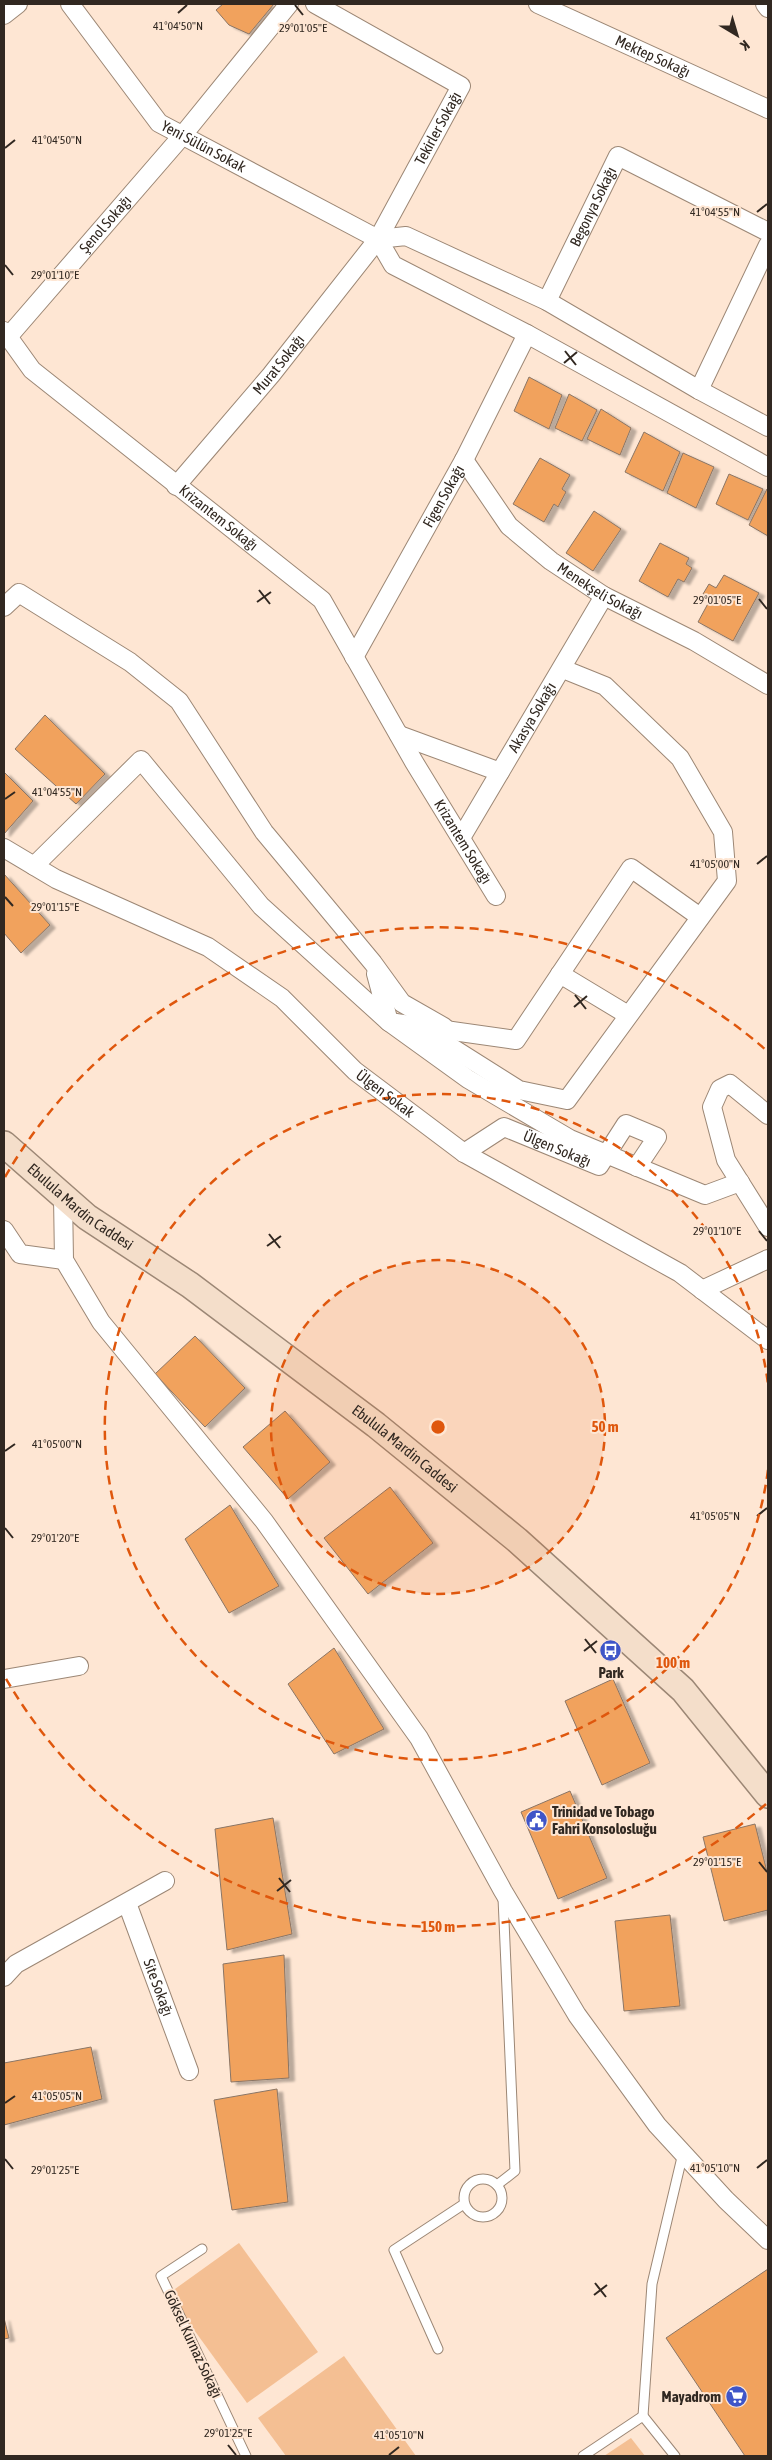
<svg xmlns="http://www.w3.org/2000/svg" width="772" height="2460" font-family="'Asap Condensed',sans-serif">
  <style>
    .green { fill: #f4bf93 }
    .building { fill: #f1a25d; stroke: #8a7565; filter: url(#shadow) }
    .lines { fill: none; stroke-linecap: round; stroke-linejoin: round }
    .lane-casing { stroke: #9c8775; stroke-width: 11 }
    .street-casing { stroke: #9c8775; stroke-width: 20 }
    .secondary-casing { stroke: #9c8775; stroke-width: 28 }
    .lane { stroke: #fff; stroke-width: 9 }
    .street { stroke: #fff; stroke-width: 18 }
    .secondary { stroke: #f4deca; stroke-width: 25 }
    .ticks { fill: none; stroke: #312821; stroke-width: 2 }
    .ring { fill: none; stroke: #df570d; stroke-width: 2.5; stroke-dasharray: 9 6 }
    .labels { text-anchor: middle; stroke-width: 4; stroke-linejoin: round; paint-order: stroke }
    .street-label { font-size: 15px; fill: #312821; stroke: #fee6d3 }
    .poi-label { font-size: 15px; font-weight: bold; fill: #312821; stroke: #fee6d3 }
    .ticks-label { font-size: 12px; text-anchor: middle; fill: #312821; stroke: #fee6d3; stroke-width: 4; stroke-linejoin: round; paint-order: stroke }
    .centre { fill: #df570d; stroke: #fee6d3; stroke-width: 2.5 }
    .ring-label { font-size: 15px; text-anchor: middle; font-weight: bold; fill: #df570d; stroke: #fee6d3; stroke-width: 4; stroke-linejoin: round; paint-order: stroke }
  </style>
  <defs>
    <filter id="shadow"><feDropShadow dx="5.5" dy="3" stdDeviation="1" flood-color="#0004"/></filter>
  </defs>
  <rect width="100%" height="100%" fill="#fee6d3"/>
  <g class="green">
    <path d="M239 2243 318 2352 247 2403 168 2294Z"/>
    <path d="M344 2356 416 2456H286L258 2418Z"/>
    <path d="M631 2438 645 2456H604Z"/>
  </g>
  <g class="building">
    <path d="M223 4H274L249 34 229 25 216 10Z"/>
    <path d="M529 377 562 395 549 429 514 411Z"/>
    <path d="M569 394 597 410 582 441 555 428Z"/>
    <path d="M601 409 631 428 620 455 587 439Z"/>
    <path d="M644 432 680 452 663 491 625 472Z"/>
    <path d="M683 453 714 467 696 508 667 493Z"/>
    <path d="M540 458 570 475 562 489 566 492 558 507 554 504 544 522 513 504Z"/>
    <path d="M729 474 763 489 748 520 716 504Z"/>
    <path d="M767 489 768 490V536L749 525Z"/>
    <path d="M594 511 621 529 593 571 566 553Z"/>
    <path d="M660 543 689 558 686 564 692 568 684 582 678 579 668 597 639 581Z"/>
    <path d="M724 575 759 593 733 641 698 622 711 598 703 594 709 584 716 588Z"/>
    <path d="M45 715 105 774 76 804 15 749Z"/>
    <path d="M4 772 33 801 4 834Z"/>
    <path d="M4 874 50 925 21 953 4 933Z"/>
    <path d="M195 1336 245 1388 205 1427 155 1374Z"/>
    <path d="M285 1411 330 1462 288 1499 243 1447Z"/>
    <path d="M390 1487 433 1543 368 1594 324 1538Z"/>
    <path d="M230 1505 279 1586 229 1613 185 1539Z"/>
    <path d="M334 1648 384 1729 334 1754 288 1684Z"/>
    <path d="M613 1679 650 1763 602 1785 565 1701Z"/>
    <path d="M570 1791 607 1878 558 1899 521 1812Z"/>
    <path d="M273 1818 292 1934 227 1950 215 1829Z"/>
    <path d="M755 1824 768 1876V1910L724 1921 703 1837Z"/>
    <path d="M670 1915 680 2006 624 2011 615 1921Z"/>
    <path d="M284 1955 289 2078 231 2082 223 1964Z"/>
    <path d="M91 2047 102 2099 4 2125V2063Z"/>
    <path d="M277 2089 288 2202 232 2210 214 2100Z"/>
    <path d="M768 2269V2456H745L666 2338Z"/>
    <path d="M4 2318 9 2338 4 2339Z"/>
  </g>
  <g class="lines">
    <defs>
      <g id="lane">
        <circle cx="483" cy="2198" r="19"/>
        <path d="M497 2185 515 2171 503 1898"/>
        <path d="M202 2249 161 2276 246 2456"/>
        <path d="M438 2349 394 2250 464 2204"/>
        <path d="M643 2416 652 2284 683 2153"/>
        <path d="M583 2456 643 2416 675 2456"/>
      </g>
      <g id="street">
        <path id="s1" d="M70 4 159 123 378 239"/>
        <path id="s2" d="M538 4 768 109"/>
        <path d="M765 4 768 8"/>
        <path d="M4 15 18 4"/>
        <path d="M378 239 393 265 527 334 768 467"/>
        <path d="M378 239 406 236 547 301 699 390 768 427"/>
        <path id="s3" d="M547 301 618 156 768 232"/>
        <path id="s4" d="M4 331 32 370 322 600 414 762 496 896"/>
        <path id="s5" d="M8 337 182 136 289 4"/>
        <path d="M699 390 768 245"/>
        <path id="s6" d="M464 460 509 526 551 561 604 596 694 641 768 685"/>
        <path id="s7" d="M176 486 271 375 378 239 461 86 315 4"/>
        <path d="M4 607 19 593 130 662 179 701 264 832 373 963 402 1003 444 1027"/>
        <path id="s8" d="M354 657 464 460 527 334"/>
        <path d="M399 735 500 772"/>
        <path id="s9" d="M461 838 604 596"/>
        <path id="s10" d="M4 848 56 879 208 947 282 998 355 1071 464 1153 680 1273 768 1340"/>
        <path d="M34 866 141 760 261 906 389 1022 376 974"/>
        <path d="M700 917 631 868 516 1040 389 1022 468 1079 570 1139 705 1195 740 1182"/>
        <path d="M560 974 628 1015"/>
        <path d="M424 1030 519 1090 567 1100 727 881 723 832 680 758 605 686 563 669"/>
        <path d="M768 1115 730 1084 720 1089 712 1107 726 1160 768 1227"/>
        <path id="s11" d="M464 1153 504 1127 599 1166 626 1124 657 1137 637 1167"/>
        <path d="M63 1197 64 1260 101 1322 264 1521 419 1738 503 1891 577 2015 657 2125 726 2200 768 2240"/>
        <path d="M4 1230 20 1254 64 1260"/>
        <path d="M702 1290 768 1259"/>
        <path d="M4 1679 79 1666"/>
        <path id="s12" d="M127 1903 189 2071"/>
        <path d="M4 1977 16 1964 165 1881"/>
      </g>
      <g id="secondary">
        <path id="s13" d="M4 1144 87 1217 190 1285 376 1425 517 1540 683 1690 768 1795"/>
      </g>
    </defs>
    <use href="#lane" class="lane-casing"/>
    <use href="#street" class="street-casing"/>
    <use href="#secondary" class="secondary-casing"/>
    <use href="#lane" class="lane"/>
    <use href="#street" class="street"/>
    <use href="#secondary" class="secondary"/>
  </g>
  <path class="ticks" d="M295 5 303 15M178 13 187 5M5 148 15 140M757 212 767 204M5 265 13 275M565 351 576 365M564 363 577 352M259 590 270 604M759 599 767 609M257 602 271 592M5 799 15 792M757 864 767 856M5 897 13 906M575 995 586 1009M574 1007 587 996M759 1231 767 1241M269 1234 280 1248M267 1246 281 1236M5 1451 15 1444M757 1516 767 1508M5 1528 13 1538M585 1639 596 1653M584 1651 597 1641M759 1862 767 1872M279 1878 290 1892M277 1891 291 1880M5 2103 15 2096M5 2159 13 2169M757 2168 767 2160M595 2283 606 2297M594 2295 607 2285M228 2445 236 2455M389 2455 399 2447"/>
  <circle cx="438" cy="1427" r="167" fill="#df570d" fill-opacity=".12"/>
  <g class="ring">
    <circle cx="438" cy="1427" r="167"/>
    <path d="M768 1470A333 333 0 1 1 768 1384"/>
    <path d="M766 1804A500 500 0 0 1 5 1677M5 1177A500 500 0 0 1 766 1050"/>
  </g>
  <defs>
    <symbol id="bus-disc" viewBox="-11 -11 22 22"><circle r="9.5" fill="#3f55c8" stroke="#fee6d3"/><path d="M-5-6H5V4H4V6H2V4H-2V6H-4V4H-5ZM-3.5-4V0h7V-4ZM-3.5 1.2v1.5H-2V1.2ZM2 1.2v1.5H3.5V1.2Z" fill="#fff"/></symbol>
    <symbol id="civic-disc" viewBox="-11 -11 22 22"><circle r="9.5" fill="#3f55c8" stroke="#fee6d3"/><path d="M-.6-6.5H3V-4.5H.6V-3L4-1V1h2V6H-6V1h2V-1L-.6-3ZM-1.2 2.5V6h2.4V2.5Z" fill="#fff"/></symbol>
    <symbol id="supermarket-disc" viewBox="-11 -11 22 22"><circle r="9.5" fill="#3f55c8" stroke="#fee6d3"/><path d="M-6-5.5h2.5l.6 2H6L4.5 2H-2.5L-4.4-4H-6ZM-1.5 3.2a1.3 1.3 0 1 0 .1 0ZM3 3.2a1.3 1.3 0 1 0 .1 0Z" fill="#fff"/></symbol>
  </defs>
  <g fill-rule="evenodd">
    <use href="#bus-disc" x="598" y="1638" width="25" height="25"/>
    <use href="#civic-disc" x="524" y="1808" width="25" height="25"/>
    <use href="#supermarket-disc" x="724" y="2384" width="25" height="25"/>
  </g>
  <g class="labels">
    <g class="street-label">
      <text dy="5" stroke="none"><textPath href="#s2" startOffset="126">Mektep Sokağı</textPath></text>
      <text dy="5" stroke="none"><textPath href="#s7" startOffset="445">Tekirler Sokağı</textPath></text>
      <text dy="5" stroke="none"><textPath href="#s1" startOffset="199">Yeni Sülün Sokak</textPath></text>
      <text dy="5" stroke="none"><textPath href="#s3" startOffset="105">Begonya Sokağı</textPath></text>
      <text dy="5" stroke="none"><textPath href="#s5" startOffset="149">Şenol Sokağı</textPath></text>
      <text dy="5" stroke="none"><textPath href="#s7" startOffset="159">Murat Sokağı</textPath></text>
      <text dy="5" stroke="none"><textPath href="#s8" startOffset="184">Figen Sokağı</textPath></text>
      <text dy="5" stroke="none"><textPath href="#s4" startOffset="286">Krizantem Sokağı</textPath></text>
      <text dy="5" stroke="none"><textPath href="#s6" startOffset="192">Menekşeli Sokağı</textPath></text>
      <text dy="5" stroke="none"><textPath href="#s9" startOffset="140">Akasya Sokağı</textPath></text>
      <text dy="5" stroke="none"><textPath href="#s4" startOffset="698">Krizantem Sokağı</textPath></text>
      <text dy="5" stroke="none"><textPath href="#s10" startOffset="458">Ülgen Sokak</textPath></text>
      <text dy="5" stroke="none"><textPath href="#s11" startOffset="105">Ülgen Sokağı</textPath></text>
      <text dy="5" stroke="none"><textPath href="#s13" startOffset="99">Ebulula Mardin Caddesi</textPath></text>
      <text dy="5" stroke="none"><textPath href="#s13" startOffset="504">Ebulula Mardin Caddesi</textPath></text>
      <text dy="5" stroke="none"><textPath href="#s12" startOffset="90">Site Sokağı</textPath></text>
      <text transform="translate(193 2344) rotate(65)" y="5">Göksel Kurnaz Sokağı</text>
    </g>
    <g class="poi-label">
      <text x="611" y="1678">Park</text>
      <text x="552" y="1817" text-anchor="start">Trinidad ve Tobago<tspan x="552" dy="17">Fahri Konsolosluğu</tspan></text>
      <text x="721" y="2402" text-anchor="end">Mayadrom</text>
    </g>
  </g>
  <g class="ticks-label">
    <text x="178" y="30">41°04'50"N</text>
    <text x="303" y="32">29°01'05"E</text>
    <text x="57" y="144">41°04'50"N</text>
    <text x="715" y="216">41°04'55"N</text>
    <text x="55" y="279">29°01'10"E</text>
    <text x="717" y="604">29°01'05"E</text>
    <text x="57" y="796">41°04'55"N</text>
    <text x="715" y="868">41°05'00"N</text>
    <text x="55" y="911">29°01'15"E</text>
    <text x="717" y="1235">29°01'10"E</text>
    <text x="57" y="1448">41°05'00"N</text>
    <text x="715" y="1520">41°05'05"N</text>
    <text x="55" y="1542">29°01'20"E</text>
    <text x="717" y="1866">29°01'15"E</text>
    <text x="57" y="2100">41°05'05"N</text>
    <text x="715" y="2172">41°05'10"N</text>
    <text x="55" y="2174">29°01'25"E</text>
    <text x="228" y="2437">29°01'25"E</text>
    <text x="399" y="2439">41°05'10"N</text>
  </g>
  <circle cx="438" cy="1427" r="8" class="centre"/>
  <g class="ring-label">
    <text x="605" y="1432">50 m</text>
    <text x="673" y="1668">100 m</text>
    <text x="438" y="1932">150 m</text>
  </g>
  <rect width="772" height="2460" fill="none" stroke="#312821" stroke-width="10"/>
  <g transform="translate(737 35) rotate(142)" stroke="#fee6d3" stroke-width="4" paint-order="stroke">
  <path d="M0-4L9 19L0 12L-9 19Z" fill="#312821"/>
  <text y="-8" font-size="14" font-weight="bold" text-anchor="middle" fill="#312821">K</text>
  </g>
</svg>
